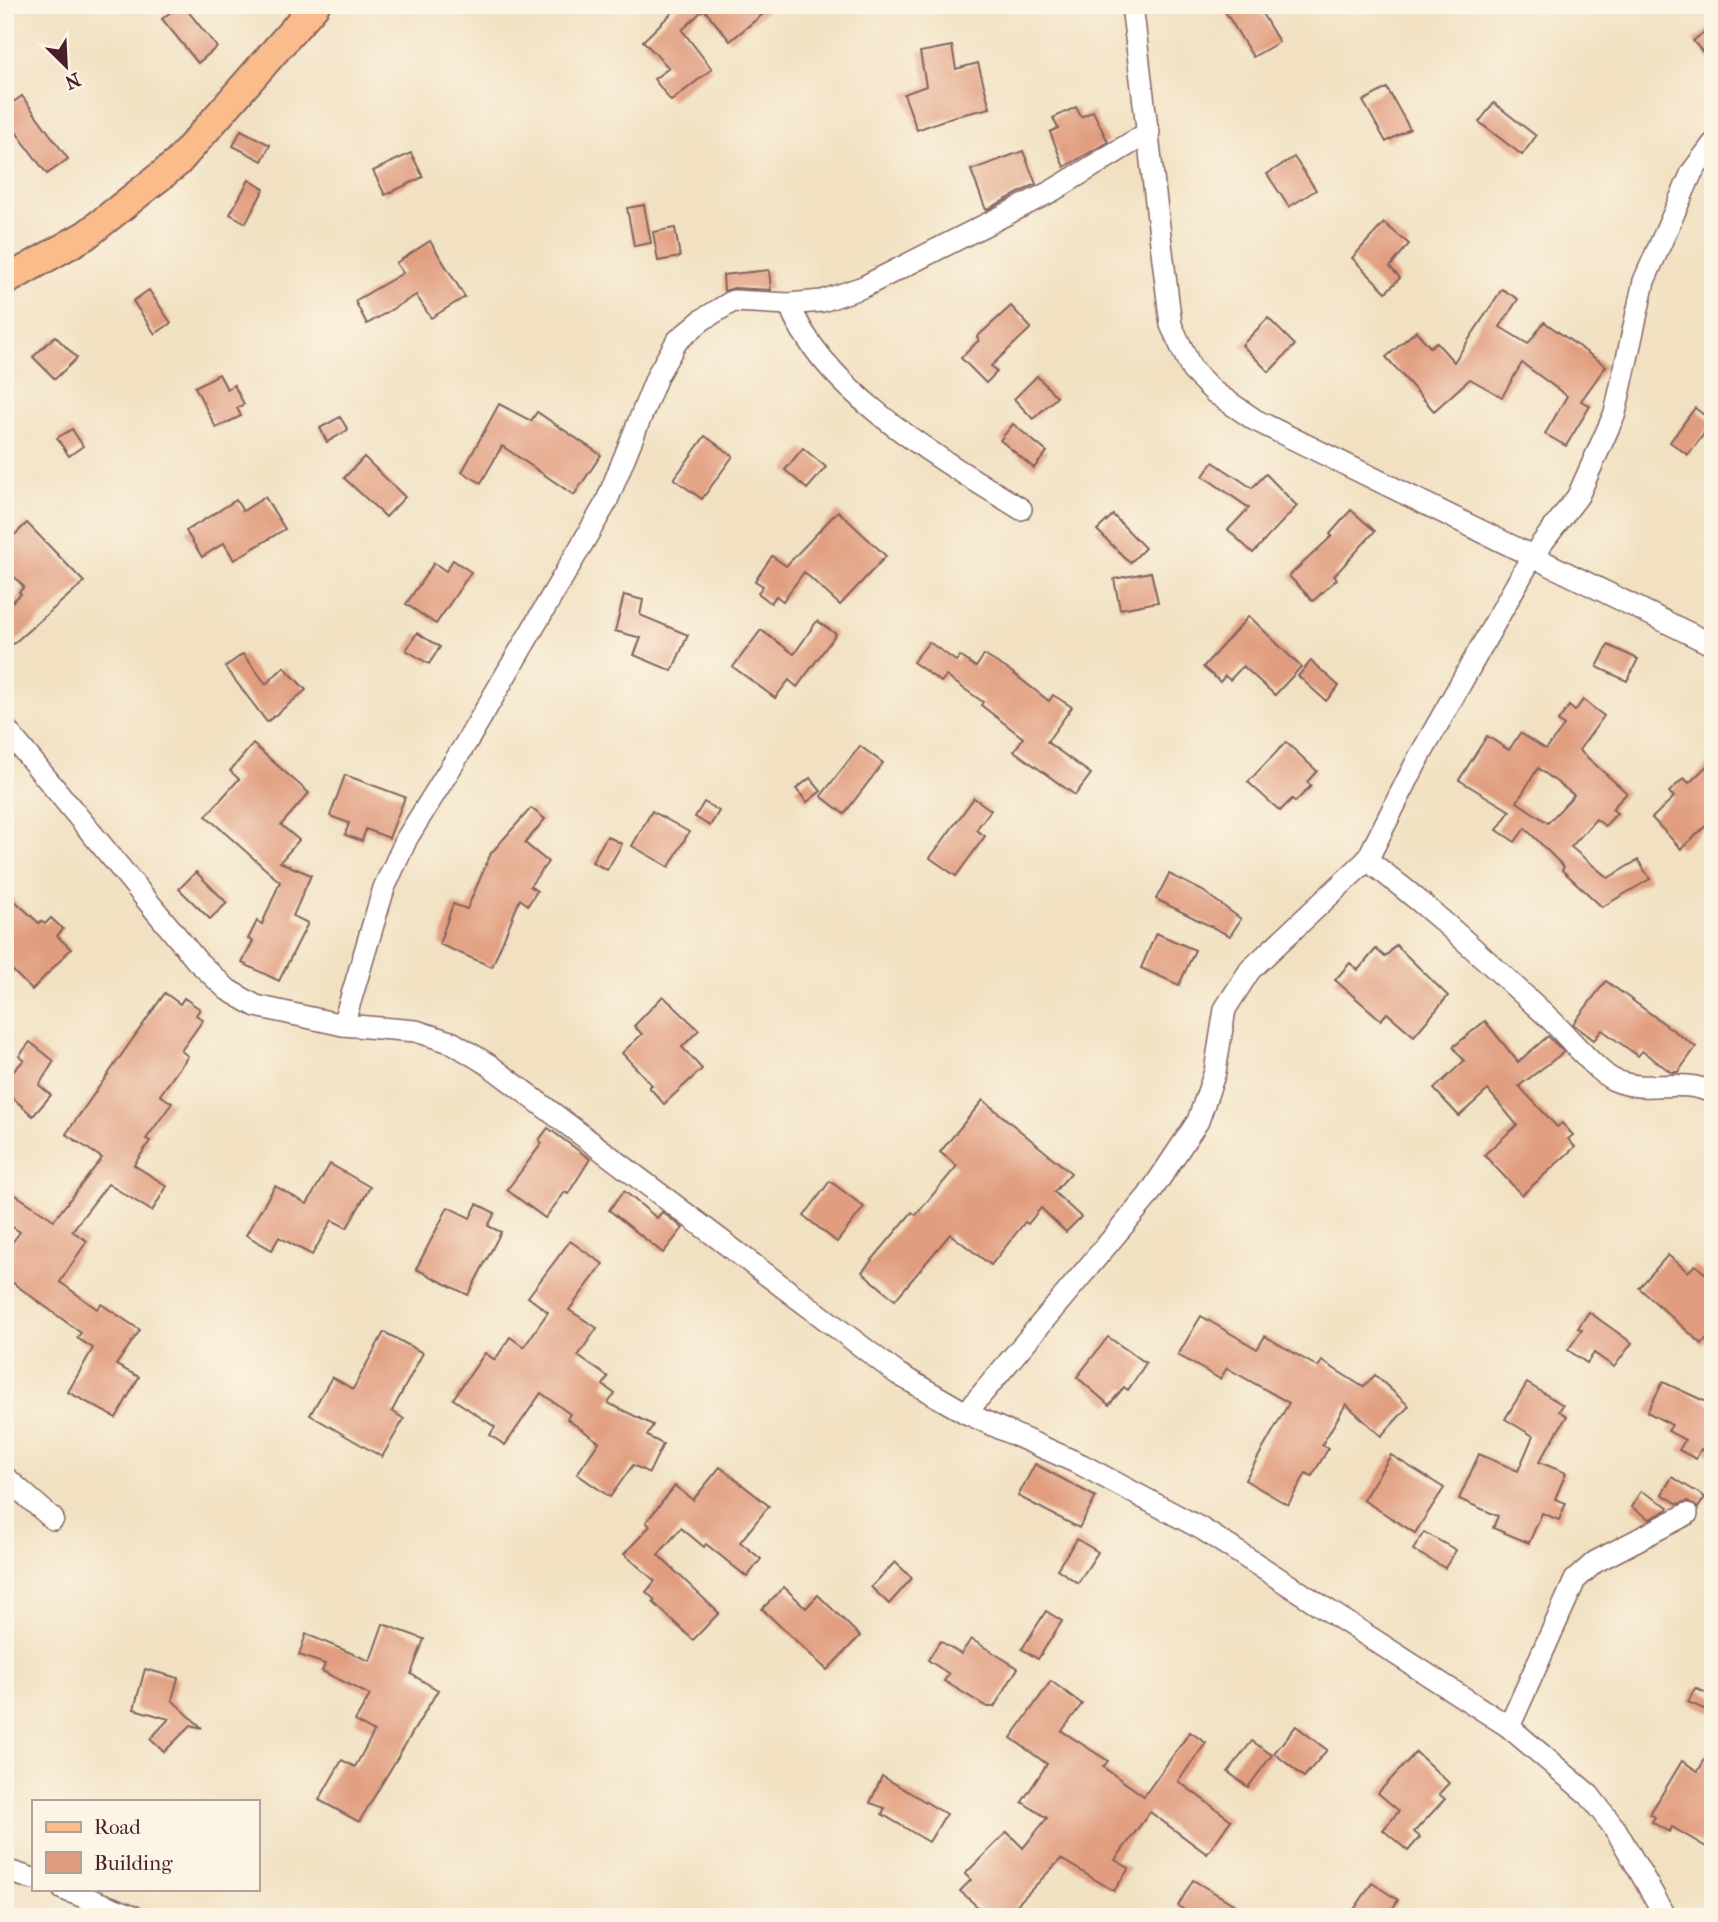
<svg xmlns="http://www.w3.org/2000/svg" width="1718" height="1922" font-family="'IM FELL French Canon',serif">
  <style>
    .building { fill: #e19d7f; fill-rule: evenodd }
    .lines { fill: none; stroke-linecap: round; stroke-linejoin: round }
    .minor-casing { stroke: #846360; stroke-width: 24 }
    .major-casing { stroke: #846360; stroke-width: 32 }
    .minor { stroke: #fff; stroke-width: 21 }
    .major { stroke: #fabc8b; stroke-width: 28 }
  </style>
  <rect width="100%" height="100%" fill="#fcf5e5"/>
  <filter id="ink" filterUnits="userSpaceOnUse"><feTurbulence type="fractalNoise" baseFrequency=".0143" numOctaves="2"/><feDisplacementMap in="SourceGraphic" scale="14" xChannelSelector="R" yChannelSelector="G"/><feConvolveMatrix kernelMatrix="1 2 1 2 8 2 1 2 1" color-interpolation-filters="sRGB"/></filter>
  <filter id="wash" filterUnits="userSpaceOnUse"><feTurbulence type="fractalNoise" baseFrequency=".00686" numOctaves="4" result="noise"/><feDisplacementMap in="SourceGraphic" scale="28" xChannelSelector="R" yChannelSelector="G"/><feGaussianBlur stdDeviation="1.57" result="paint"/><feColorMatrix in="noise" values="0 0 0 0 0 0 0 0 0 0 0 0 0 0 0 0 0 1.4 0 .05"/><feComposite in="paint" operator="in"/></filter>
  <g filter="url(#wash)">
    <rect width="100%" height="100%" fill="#f1e1c2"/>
    <g id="blocks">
      <g class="building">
        <path d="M179 5H183L217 47 198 63 162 19Z"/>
        <path d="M680 5H774L730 41 704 9 682 30 712 69 671 101 654 79 669 68 643 41Z"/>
        <path d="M1221 5H1257L1279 42 1253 57Z"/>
        <path d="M1713 25V64L1693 41Z"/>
        <path d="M952 46 956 69 978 63 990 108 952 117 917 130 904 94 926 86 920 52Z"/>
        <path d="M1387 88 1410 129 1386 142 1363 101Z"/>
        <path d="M22 96 68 159 47 174 5 117V108Z"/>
        <path d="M1494 103 1536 136 1522 155 1479 122Z"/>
        <path d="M1076 107 1081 117 1093 111 1108 142 1064 167 1050 132 1058 128 1053 118Z"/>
        <path d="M241 130 270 145 262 161 233 146Z"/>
        <path d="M1023 151 1036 184 986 210 971 170Z"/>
        <path d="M411 153 423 177 385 195 373 171Z"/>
        <path d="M1294 157 1316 190 1289 207 1267 174Z"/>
        <path d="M249 180 264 189 246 223 230 214Z"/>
        <path d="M644 205 651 243 634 246 627 208Z"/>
        <path d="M1384 223 1409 244 1390 267 1400 278 1386 292 1352 258Z"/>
        <path d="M675 228 680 257 658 261 653 232Z"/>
        <path d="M430 241 465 297 431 318 416 295 367 324 355 301 403 273 396 263Z"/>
        <path d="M769 270 771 290 734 288 724 291 723 275Z"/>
        <path d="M1502 289 1518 299 1500 327 1528 344 1544 322 1606 366 1581 401 1590 406 1566 446 1545 434 1567 396 1522 363 1502 397 1470 379 1434 411 1386 357 1416 331 1430 347 1436 342 1454 362Z"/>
        <path d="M149 290 171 323 155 334 133 301Z"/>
        <path d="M1011 306 1031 328 991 366 997 372 986 383 961 358 979 340 977 337Z"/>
        <path d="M1268 318 1295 345 1269 372 1242 345Z"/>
        <path d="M55 336 77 358 55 379 33 357Z"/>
        <path d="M219 374 227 389 234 385 244 404 237 408 241 416 216 428 195 387Z"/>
        <path d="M1037 376 1057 397 1033 419 1014 399Z"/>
        <path d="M499 404 531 421 537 412 601 455 574 495 502 446 481 483 462 472Z"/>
        <path d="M1695 408 1713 422 1688 455 1670 442Z"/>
        <path d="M340 417 348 430 327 442 320 428Z"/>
        <path d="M1013 424 1047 452 1034 468 1000 440Z"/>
        <path d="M72 429 83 446 69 456 57 438Z"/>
        <path d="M705 436 733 456 702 499 674 479Z"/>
        <path d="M803 448 826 467 807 489 785 470Z"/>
        <path d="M364 457 405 497 386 517 344 478Z"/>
        <path d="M1213 462 1252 488 1266 474 1297 506 1253 553 1228 530 1249 508 1203 476Z"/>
        <path d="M265 497 285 529 234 560 224 543 202 557 186 531 236 500 243 511Z"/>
        <path d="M1351 510 1375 531 1334 576 1337 579 1313 601 1289 576 1332 536 1330 534Z"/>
        <path d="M838 511 886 556 840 605 804 572 783 601 776 596 771 603 758 593 763 586 755 581 772 556 786 566Z"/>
        <path d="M1113 515 1145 548 1130 563 1097 530Z"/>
        <path d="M27 523 84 582 5 651V608L21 594 19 592 24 587 5 567V544Z"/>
        <path d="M453 560 471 572 436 624 406 604 434 563 446 571Z"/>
        <path d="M1151 572 1158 602 1120 609 1114 579Z"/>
        <path d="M624 595 643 600 640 615 688 635 672 671 634 655 641 638 615 631Z"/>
        <path d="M1249 616 1301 667 1275 695 1243 666 1230 680 1225 676 1220 682 1203 667Z"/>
        <path d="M817 621 836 634 797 687 789 680 775 698 733 667 761 630 794 654Z"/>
        <path d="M417 633 440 647 429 664 406 650Z"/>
        <path d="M929 642 956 661 960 656 976 667 984 655 1009 670 1049 701 1053 695 1072 707 1047 742 1091 774 1075 795 1014 751 1023 738 981 705 983 702 946 676 941 682 913 662Z"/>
        <path d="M1608 645 1638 659 1627 681 1597 667Z"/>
        <path d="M243 654 266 684 284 667 306 690 267 722 225 667Z"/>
        <path d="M1311 661 1339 686 1326 701 1298 676Z"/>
        <path d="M1583 700 1604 716 1579 750 1627 793 1612 809 1617 813 1605 826 1596 819 1571 847 1608 878 1638 860 1650 879 1602 907 1562 870 1564 867 1525 828 1515 842 1497 830 1510 811 1459 780 1487 736 1509 750 1520 733 1546 749 1564 726 1558 721 1569 706 1575 711ZM1538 768 1574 795 1548 823 1517 802Z"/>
        <path d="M1286 742 1317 771 1307 782 1311 786 1295 802 1292 799 1280 811 1248 782Z"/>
        <path d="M253 744 309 793 281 825 299 840 280 862 311 875 293 916 308 923 279 981 242 963 253 941 248 939 257 921 262 924 280 882 206 816 239 779 230 771Z"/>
        <path d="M860 746 883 763 844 814 821 796Z"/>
        <path d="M1713 760V819L1681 849 1652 818 1674 797 1669 792 1684 778 1689 783Z"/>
        <path d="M345 775 405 797 389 838 366 829 362 841 345 835 349 823 330 816Z"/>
        <path d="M810 778 821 791 807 802 796 789Z"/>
        <path d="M974 798 991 810 976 830 985 836 956 876 930 858Z"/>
        <path d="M704 802 719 811 710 826 695 817Z"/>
        <path d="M531 808 545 819 525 843 548 862 530 886 537 891 528 905 520 899 492 967 439 944 453 904 467 909 491 853Z"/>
        <path d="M652 811 689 832 669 867 632 846Z"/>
        <path d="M607 836 622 844 607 870 592 862Z"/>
        <path d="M196 872 227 903 210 919 179 889Z"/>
        <path d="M1169 874 1203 891 1241 919 1230 936 1156 899Z"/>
        <path d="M5 892 39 923 41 921 45 924 51 918 63 929 57 936 71 949 32 990 5 963Z"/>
        <path d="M1156 933 1195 950 1179 985 1141 968Z"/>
        <path d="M1396 945 1448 996 1414 1036 1387 1013 1381 1020 1335 980 1350 963 1358 970 1376 949 1385 957Z"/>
        <path d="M1606 981 1696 1047 1678 1072H1671L1642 1051 1638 1056 1602 1030 1594 1040 1573 1024Z"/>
        <path d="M165 993 180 1004 184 998 200 1009 196 1015 203 1020 181 1051 188 1056 160 1095 172 1103 146 1139 150 1141 134 1165 167 1186 152 1211 108 1184 72 1231 87 1241 60 1282 97 1309 101 1304 140 1330 116 1365 139 1377 116 1418 68 1392 93 1348 77 1338 81 1333 5 1277V1252L20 1232 5 1222V1188L54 1220 102 1158 66 1134Z"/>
        <path d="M663 996 699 1030 682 1047 702 1069 664 1104 649 1087 652 1085 622 1053 642 1034 634 1026Z"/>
        <path d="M1485 1021 1518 1062 1548 1036 1564 1052 1519 1086 1557 1127 1562 1123 1573 1135 1568 1139 1575 1147 1522 1195 1484 1155 1517 1125 1488 1090 1459 1116 1434 1089 1464 1061 1453 1047Z"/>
        <path d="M30 1042 54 1061 39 1085 51 1095 33 1116 5 1091V1080L24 1060 19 1056Z"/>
        <path d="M983 1100 1071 1173 1054 1192 1081 1217 1066 1232 1041 1208 1028 1224 1025 1222 991 1265 950 1234 895 1300 862 1272 912 1212 916 1215 957 1166 940 1152Z"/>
        <path d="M548 1128 590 1159 568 1194 565 1192 545 1218 507 1190 542 1143 539 1140Z"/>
        <path d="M330 1164 370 1187 347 1228 332 1220 312 1255 279 1237 272 1250 246 1235 275 1186 307 1204Z"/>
        <path d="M830 1181 864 1207 837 1242 804 1216Z"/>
        <path d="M624 1191 657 1218 662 1212 683 1228 663 1253 609 1210Z"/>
        <path d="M477 1204 495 1213 488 1226 501 1232 468 1295 416 1269 448 1207 470 1218Z"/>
        <path d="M570 1241 603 1264 569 1310 597 1328 578 1356 608 1377 603 1385 615 1394 608 1403 653 1425 647 1436 663 1444 649 1473 633 1465 610 1497 577 1474 599 1442 567 1419 570 1414 541 1393 505 1445 490 1435 495 1427 453 1399 485 1353 495 1360 510 1337 524 1347 548 1312 528 1297Z"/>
        <path d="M1668 1255 1688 1272 1695 1265 1713 1280V1331L1702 1344 1639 1288Z"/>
        <path d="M1589 1312 1632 1343 1614 1367 1594 1353 1587 1363 1568 1350 1582 1330 1578 1328Z"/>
        <path d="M1201 1316 1257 1349 1265 1336 1318 1367 1322 1361 1363 1387 1375 1375 1409 1406 1381 1436 1346 1404 1322 1445 1328 1449 1312 1476 1306 1473 1288 1505 1245 1480 1289 1403 1227 1368 1220 1379 1178 1355Z"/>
        <path d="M384 1332 423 1353 392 1411 404 1419 382 1457 310 1415 332 1377 353 1389Z"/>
        <path d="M1108 1337 1146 1363 1128 1390 1124 1387 1109 1405 1077 1377Z"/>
        <path d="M1663 1382 1713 1405V1455L1701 1449 1696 1459 1679 1450 1685 1440 1668 1431 1672 1425 1647 1412Z"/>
        <path d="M1527 1383 1563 1405 1559 1411 1567 1416 1539 1462 1566 1473 1555 1499 1566 1503 1559 1520 1542 1513 1529 1543 1493 1528 1498 1516 1459 1499 1479 1454 1518 1471 1533 1436 1505 1419Z"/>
        <path d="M1391 1455 1444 1488 1415 1533 1363 1500Z"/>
        <path d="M1035 1464 1096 1497 1079 1528 1018 1496Z"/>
        <path d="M720 1467 769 1506 740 1542 761 1559 747 1577 706 1544 704 1547 681 1528 658 1555 719 1613 693 1640 653 1602 655 1600 646 1592 655 1581 624 1554 650 1526 646 1522 675 1486 693 1500Z"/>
        <path d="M1672 1477 1705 1497 1698 1508 1688 1501 1678 1504 1662 1494Z"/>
        <path d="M1641 1491 1669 1507 1667 1510 1650 1519 1631 1507Z"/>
        <path d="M1424 1532 1456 1550 1445 1568 1413 1550Z"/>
        <path d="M1077 1539 1098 1552 1078 1583 1057 1569Z"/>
        <path d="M895 1562 912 1578 889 1604 871 1587Z"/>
        <path d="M784 1587 806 1608 818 1595 860 1636 827 1670 762 1609Z"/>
        <path d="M1046 1611 1062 1621 1038 1659 1022 1649Z"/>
        <path d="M383 1624 424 1639 411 1674 438 1690 359 1822 319 1800 342 1760 355 1767 374 1732 355 1721 370 1695 322 1671 325 1664 299 1655 306 1634 370 1661Z"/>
        <path d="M971 1639 1018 1668 994 1707H987L944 1681 949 1674 928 1660 940 1641 961 1654Z"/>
        <path d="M145 1669 178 1678 172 1700 202 1728 191 1725 164 1752 150 1739 169 1719 134 1709Z"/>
        <path d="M1051 1681 1082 1704 1062 1731 1108 1761 1103 1767 1144 1796 1190 1732 1206 1743 1178 1781 1231 1820 1207 1854 1150 1812 1115 1860 1129 1868 1114 1891 1061 1859 1005 1917H989L960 1891 971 1880 965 1874 1007 1832 1023 1848 1047 1818 1022 1802 1047 1764 1011 1738Z"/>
        <path d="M1695 1688 1713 1696V1713L1688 1702Z"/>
        <path d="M1296 1726 1327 1750 1304 1777 1274 1753Z"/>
        <path d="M1252 1741 1272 1755 1248 1787 1228 1772Z"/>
        <path d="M1713 1746V1851L1672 1827 1669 1832 1652 1822 1655 1817 1650 1814 1682 1761 1698 1771Z"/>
        <path d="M1416 1752 1449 1783 1439 1794 1445 1799 1414 1832 1420 1837 1408 1851 1383 1830 1399 1811 1378 1793Z"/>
        <path d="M882 1776 946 1814 929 1842 882 1814 885 1808 870 1803Z"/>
        <path d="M1193 1880 1255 1917H1196L1178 1906Z"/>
        <path d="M1372 1883 1398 1900 1387 1917H1349Z"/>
      </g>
    </g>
  </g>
  <g filter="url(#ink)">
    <use href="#blocks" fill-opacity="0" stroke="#846360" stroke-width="2"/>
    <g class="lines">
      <defs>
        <g id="minor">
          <path d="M1132 5 1171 325 1192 370 1214 392 1255 420 1713 645"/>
          <path d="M789 304C824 393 942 460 1021 509"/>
          <path d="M5 728 197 961 228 990 256 1006 343 1025 416 1031 453 1043 489 1065 898 1374 966 1413 1082 1465 1202 1529 1509 1727 1589 1795 1616 1830 1666 1917"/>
          <path d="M1367 860C1431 907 1490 964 1549 1018 1564 1032 1598 1073 1614 1080 1649 1095 1679 1076 1713 1093"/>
          <path d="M343 1025 384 888 407 838 469 738 606 503 658 374 677 341 702 320 733 301 789 304 822 301 863 287 1052 191 1149 132"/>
          <path d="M966 1413 1148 1196 1198 1121 1215 1072 1225 1009 1250 970 1367 860 1417 761 1533 555 1578 496 1615 413 1644 281 1692 172 1713 144"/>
          <path d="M5 1477 53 1519"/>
          <path d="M1509 1727 1575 1580 1595 1562 1687 1514"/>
          <path d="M5 1870 33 1879"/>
          <path d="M63 1889 136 1917"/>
        </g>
        <path id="major" d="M5 281 86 235 177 163 315 5"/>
      </defs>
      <use href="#minor" class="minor-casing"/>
      <use href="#major" class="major-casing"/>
      <use href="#minor" class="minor"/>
      <use href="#major" class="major"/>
    </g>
  </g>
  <rect width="1718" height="1922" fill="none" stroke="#fcf5e5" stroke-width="28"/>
  <rect x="32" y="1800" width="228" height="91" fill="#fcf5e5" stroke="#b59f9b" stroke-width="2"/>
  <rect x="46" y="1822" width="35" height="10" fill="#fabc8b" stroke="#b59f9b" stroke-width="2"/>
  <text x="94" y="1834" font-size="21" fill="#4a1f2b">Road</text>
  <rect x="46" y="1852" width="35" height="21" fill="#e19d7f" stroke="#b59f9b" stroke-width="2"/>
  <text x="94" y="1870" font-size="21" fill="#4a1f2b">Building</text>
  <g transform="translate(66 66) rotate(156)" stroke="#fcf5e5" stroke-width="5" paint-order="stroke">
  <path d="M0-5L12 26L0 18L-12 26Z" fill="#4a1f2b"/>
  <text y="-10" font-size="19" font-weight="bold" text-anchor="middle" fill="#4a1f2b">N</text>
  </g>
</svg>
